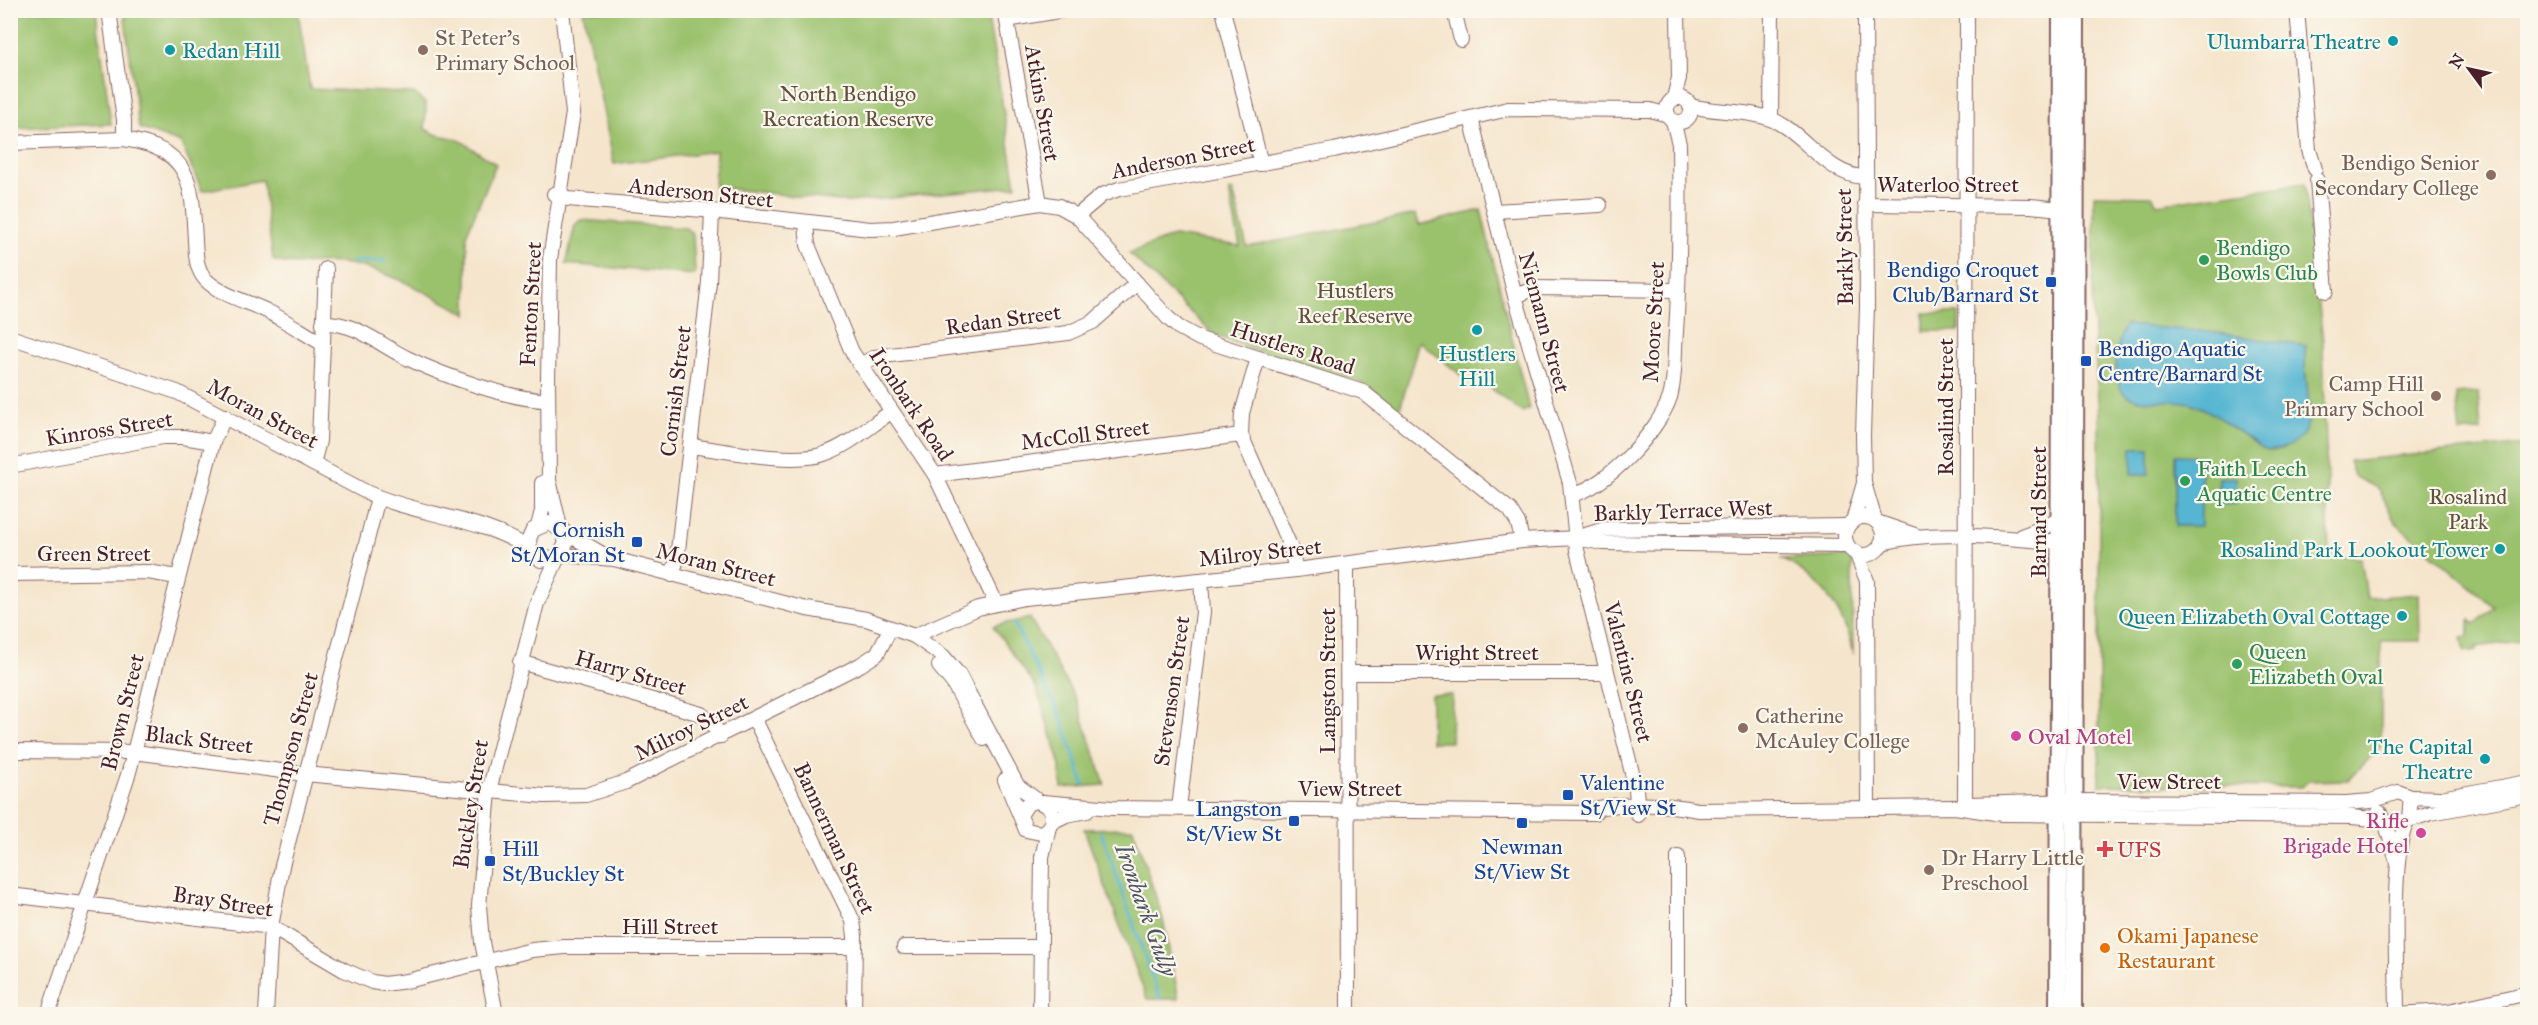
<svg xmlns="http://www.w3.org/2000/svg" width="2538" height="1025" font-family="'IM FELL Great Primer',serif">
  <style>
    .green { fill: #9ac16c; stroke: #72704c; stroke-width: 1.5 }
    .water { fill: #54b5d2; stroke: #4f6a7e; stroke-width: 1.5 }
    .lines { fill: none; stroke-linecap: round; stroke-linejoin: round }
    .stream { stroke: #54b5d2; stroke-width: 3 }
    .minor-casing { stroke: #866463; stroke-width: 16 }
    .major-casing { stroke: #866463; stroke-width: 20 }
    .minor { stroke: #fff; stroke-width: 14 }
    .major { stroke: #fff; stroke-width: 16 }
    .culture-dot { fill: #0f9aa8; stroke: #fbf7ec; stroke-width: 2 }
    .education-dot { fill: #8d6e63; stroke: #fbf7ec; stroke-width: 2 }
    .leisure-dot { fill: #2e9e5b; stroke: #fbf7ec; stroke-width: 2 }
    .transit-dot { fill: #1a4fb4; stroke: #fbf7ec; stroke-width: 2 }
    .hotel-dot { fill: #d1479c; stroke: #fbf7ec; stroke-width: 2 }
    .health-dot { fill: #e0444e; stroke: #fbf7ec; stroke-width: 2 }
    .food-dot { fill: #e8710a; stroke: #fbf7ec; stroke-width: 2 }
    .labels { text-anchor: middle; stroke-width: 4.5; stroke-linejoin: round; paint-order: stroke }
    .education-label { font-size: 22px; fill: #785e54; stroke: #fbf7ec; text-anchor: start }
    .culture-label { font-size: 22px; fill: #0d838f; stroke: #fbf7ec; text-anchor: end }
    .park-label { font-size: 22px; fill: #62503e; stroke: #fbf7ec }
    .street-label { font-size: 22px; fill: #4a1f2b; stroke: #fbf7ec }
    .leisure-label { font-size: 22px; fill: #27864d; stroke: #fbf7ec; text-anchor: start }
    .transit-label { font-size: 22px; fill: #164399; stroke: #fbf7ec; text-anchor: end }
    .hotel-label { font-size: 22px; fill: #b23c85; stroke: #fbf7ec; text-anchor: start }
    .health-label { font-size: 22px; fill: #be3a42; stroke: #fbf7ec; text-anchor: start }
    .food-label { font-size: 22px; fill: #c56008; stroke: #fbf7ec; text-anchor: start }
    .water-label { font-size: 24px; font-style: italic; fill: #4e5465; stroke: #fbf7ec }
  </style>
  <rect width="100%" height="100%" fill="#fbf7ec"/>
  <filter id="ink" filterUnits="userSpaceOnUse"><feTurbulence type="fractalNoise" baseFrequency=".0167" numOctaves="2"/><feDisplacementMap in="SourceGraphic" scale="12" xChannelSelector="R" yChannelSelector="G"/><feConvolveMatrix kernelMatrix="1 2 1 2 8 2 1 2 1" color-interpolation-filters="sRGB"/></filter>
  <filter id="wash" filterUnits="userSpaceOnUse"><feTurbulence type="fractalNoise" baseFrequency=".008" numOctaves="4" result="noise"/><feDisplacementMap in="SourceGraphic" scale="24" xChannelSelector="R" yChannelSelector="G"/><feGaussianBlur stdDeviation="1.35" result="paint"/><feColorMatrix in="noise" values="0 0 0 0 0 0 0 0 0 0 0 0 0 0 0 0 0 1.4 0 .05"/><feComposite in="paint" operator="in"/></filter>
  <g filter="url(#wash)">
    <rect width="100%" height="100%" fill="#f5e5cc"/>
    <g class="green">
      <path d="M10 11H96L111 124 11 128Z"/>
      <path d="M124 11H298L310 89 414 93 426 104 425 129 437 135 458 139 496 164 467 233V314C426 293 388 269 342 263 319 260 295 268 273 260L262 180 202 191 181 143 139 128Z"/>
      <path d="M583 11H987L1016 186 848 202 714 187 716 151 614 164Z"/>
      <path d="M2305 183 2323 341 2329 556 2361 558 2367 598 2419 594 2420 641H2381V747L2348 780 2308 781 2302 787 2099 785V417L2093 316 2094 195 2152 196 2157 204Z"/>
      <path d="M1229 191H1233L1247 247 1416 214 1419 225 1481 210 1529 409 1522 412 1467 370 1462 376 1419 341 1399 412 1372 389 1355 380 1251 349 1213 334 1129 253 1174 236 1240 246Z"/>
      <path d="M581 220 686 228 693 235 695 275 566 264 575 225Z"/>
      <rect x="1924" y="313" width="35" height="18"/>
      <path d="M2478 392 2481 431 2460 433 2456 394Z"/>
      <path d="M2527 444V640L2476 647V650L2465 652 2462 637 2469 636V620L2475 624 2494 607 2395 522 2379 489 2354 476 2349 461Z"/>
      <path d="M1852 556 1853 655C1845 611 1821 579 1782 559Z"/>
      <path d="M1030 618 1077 701 1105 785 1062 788 1059 759 1036 687 993 626Z"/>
      <path d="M1431 695H1452L1451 742H1431Z"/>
      <path d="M1133 828 1162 915 1179 999H1147L1084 829Z"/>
    </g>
    <g class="water">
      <path d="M2125 325 2211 332 2306 346C2298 386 2335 444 2268 451 2242 438 2220 414 2193 404 2166 393 2117 417 2116 369 2116 354 2118 339 2125 325Z"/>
      <rect x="2132" y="448" width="17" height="26"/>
      <path d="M2175 455 2201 456V526H2175Z"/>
      <rect x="2219" y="478" width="17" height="26"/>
    </g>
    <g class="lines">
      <g class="stream">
        <path d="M353 262 385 261"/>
        <path d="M1014 623 1061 717 1084 785"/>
        <path d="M1101 832 1160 999"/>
      </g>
    </g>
  </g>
  <g filter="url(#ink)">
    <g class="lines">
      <defs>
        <g id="minor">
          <path d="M109 10 124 120V139"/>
          <path d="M1005 10 1040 203"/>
          <path d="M1223 10 1261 164"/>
          <path d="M1454 10 1461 40"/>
          <path d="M1865 10 1867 306 1863 435 1864 483 1875 520"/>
          <path d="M2297 10 2309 150 2315 169"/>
          <path d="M1007 20 1064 10"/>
          <circle cx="1679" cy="110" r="12"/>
          <path d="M1674 98 1679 78 1678 10"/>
          <path d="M1690 106C1721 114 1757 108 1784 126 1810 143 1832 176 1864 177"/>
          <path d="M1471 118 1515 296 1570 483 1577 550 1636 789 1638 815"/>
          <path d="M1771 119 1772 10"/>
          <path d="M10 143 124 139C192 150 192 182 195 241 196 256 196 269 206 280 221 295 248 302 267 311 286 321 304 333 323 344"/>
          <path d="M2317 180 2326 291"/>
          <path d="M554 194 568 199 703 210 870 229 894 228 1040 203 1059 206 1077 216 1168 318 1178 327 1200 339 1363 392 1510 510 1518 523 1522 541"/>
          <path d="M1865 204 2031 206 2061 209"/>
          <path d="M1494 211 1600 205"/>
          <path d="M1077 216 1102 195 1119 189 1334 150 1508 109 1650 110 1668 115"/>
          <path d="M806 224 808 245 852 352 935 475 996 603"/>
          <path d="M1515 296 1536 288 1678 290"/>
          <path d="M323 323C354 321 380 345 407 358 439 374 513 401 548 400"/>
          <path d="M10 337 177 392 368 493C420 516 481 517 530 549"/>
          <path d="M1258 358 1242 413 1241 435 1290 546 1296 570"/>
          <path d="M860 365 875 357 1068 333 1093 322 1137 283"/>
          <path d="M690 446C724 450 793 465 824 454 848 446 870 426 891 412"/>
          <path d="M313 464 319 441 326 269"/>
          <path d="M10 466 162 437H183L213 442"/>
          <path d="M935 475 1241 435"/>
          <path d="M1572 495C1607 486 1659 431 1670 397 1676 376 1674 353 1676 332 1680 270 1680 207 1679 144L1673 121"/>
          <circle cx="1864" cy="536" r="19"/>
          <path d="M1853 521 1864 483"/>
          <path d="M1877 522 1915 535"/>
          <path d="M538 526 542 511V483"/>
          <path d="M560 527 549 480 548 381 550 259 573 113 562 10"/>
          <path d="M563 532 566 544 558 557 541 560 530 549 529 539 533 530 549 523 604 555"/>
          <path d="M2021 536 2045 527 2061 518"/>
          <path d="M1576 538 1605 529 1848 526"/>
          <path d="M1881 543C1940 528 2001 539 2061 542"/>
          <path d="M1856 552 1867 581 1868 808"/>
          <path d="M561 555 614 559 807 609 866 619 914 636 943 656 959 675 1017 785 1038 801"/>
          <path d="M1347 564 1348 1014"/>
          <path d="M10 574 148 572 177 577"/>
          <path d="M672 575 677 559 709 282 712 212"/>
          <path d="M914 636 978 608 1025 598 1296 570 1522 541 1576 538 1603 543 1848 546"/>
          <path d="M520 662 701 714 710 721 721 736"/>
          <path d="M939 666 953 683 984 739"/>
          <path d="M1348 673H1607"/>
          <path d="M755 720 853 921 855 936 854 1014"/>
          <path d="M10 751 134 752 305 774 545 796 586 795 626 782 860 665 877 654 887 635"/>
          <path d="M1005 780 1026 830 1041 833C1051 828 1055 819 1050 808L1038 801 1028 803 1020 815"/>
          <path d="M2411 797 2441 798 2528 782"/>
          <path d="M1043 802 1112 808 1595 813"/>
          <path d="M1965 804 1967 10"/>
          <path d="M1969 804 2075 801 2346 803 2371 801 2398 792 2411 797 2409 819"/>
          <path d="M1179 808 1203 612 1201 580"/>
          <path d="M1588 811C1616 801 1669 804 1698 810L1955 807 2002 814 2352 817 2383 820"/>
          <path d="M2379 812 2385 821 2402 822 2431 813 2528 795"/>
          <path d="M2385 821 2396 858"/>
          <path d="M1052 822 1066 815 1087 811"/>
          <path d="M1678 857V1014"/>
          <path d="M10 895 271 927 344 970 372 982 384 984 407 981 532 950 565 947H855"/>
          <path d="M904 947H1040"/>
          <path d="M48 1014 129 772 213 442 225 416"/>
          <path d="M266 1014 271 927 282 866 378 498"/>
          <path d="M496 1014 482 942 479 906 489 791 537 603 558 557"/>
          <path d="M1040 1014 1042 857 1049 827"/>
          <path d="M2396 1014 2449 1011 2528 993"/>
          <path d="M2397 1014C2397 969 2390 858 2407 820"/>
        </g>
        <g id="major">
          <path d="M2058 1014 2061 10"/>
          <path d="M2074 1014 2076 10"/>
        </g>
      </defs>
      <use href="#minor" class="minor-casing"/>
      <use href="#major" class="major-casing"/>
      <use href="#minor" class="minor"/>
      <use href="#major" class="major"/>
    </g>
  </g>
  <g class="culture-dot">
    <circle cx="2393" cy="41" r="6"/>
    <circle cx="170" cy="50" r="6"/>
    <circle cx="1477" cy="330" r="6"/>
    <circle cx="2500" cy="549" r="6"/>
    <circle cx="2402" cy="616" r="6"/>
    <circle cx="2485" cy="759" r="6"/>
  </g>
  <g class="education-dot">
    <circle cx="423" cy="50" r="6"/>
    <circle cx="2491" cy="175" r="6"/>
    <circle cx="2436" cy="396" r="6"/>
    <circle cx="1743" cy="728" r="6"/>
    <circle cx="1929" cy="870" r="6"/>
  </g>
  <g class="leisure-dot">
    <circle cx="2204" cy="260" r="6"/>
    <circle cx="2185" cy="481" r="6"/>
    <circle cx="2237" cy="664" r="6"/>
  </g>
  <g class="transit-dot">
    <rect x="2045" y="276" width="12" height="12" rx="3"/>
    <rect x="2080" y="355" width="12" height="12" rx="3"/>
    <rect x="631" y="536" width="12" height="12" rx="3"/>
    <rect x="1562" y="789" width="12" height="12" rx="3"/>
    <rect x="1288" y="815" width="12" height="12" rx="3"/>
    <rect x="1516" y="817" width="12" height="12" rx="3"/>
    <rect x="484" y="855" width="12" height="12" rx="3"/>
  </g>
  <g class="hotel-dot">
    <circle cx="2016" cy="736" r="6"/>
    <circle cx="2421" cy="833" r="6"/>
  </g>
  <path class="health-dot" d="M2102 840h6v6h6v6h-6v6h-6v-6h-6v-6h6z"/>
  <circle class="food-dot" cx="2105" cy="948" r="6"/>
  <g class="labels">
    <g class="education-label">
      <text x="435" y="45">St Peter's<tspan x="435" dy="25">Primary School</tspan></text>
      <text x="2479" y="170" text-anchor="end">Bendigo Senior<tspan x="2479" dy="25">Secondary College</tspan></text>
      <text x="2424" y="391" text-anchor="end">Camp Hill<tspan x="2424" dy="25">Primary School</tspan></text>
      <text x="1755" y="723">Catherine<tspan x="1755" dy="25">McAuley College</tspan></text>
      <text x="1941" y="865">Dr Harry Little<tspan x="1941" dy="25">Preschool</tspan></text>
    </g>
    <g class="culture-label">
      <text x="2381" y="49">Ulumbarra Theatre</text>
      <text x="182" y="58" text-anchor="start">Redan Hill</text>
      <text x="1477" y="361" text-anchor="middle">Hustlers<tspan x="1477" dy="25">Hill</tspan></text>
      <text x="2488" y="557">Rosalind Park Lookout Tower</text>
      <text x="2390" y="624">Queen Elizabeth Oval Cottage</text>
      <text x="2473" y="754">The Capital<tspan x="2473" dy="25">Theatre</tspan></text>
    </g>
    <g class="park-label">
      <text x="848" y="101">North Bendigo<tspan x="848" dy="25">Recreation Reserve</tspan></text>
      <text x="1355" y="298">Hustlers<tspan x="1355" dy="25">Reef Reserve</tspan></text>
      <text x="2468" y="504">Rosalind<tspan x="2468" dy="25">Park</tspan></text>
    </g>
    <g class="street-label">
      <text transform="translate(1043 103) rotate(80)" y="8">Atkins Street</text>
      <text transform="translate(1183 157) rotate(-11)" y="8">Anderson Street</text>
      <text x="1948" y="192">Waterloo Street</text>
      <text transform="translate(701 192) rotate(6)" y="8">Anderson Street</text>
      <text transform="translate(1844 247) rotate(-91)" y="8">Barkly Street</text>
      <text transform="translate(530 304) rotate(-87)" y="8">Fenton Street</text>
      <text transform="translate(1003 319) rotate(-8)" y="8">Redan Street</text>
      <text transform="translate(1545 322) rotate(75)" y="8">Niemann Street</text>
      <text transform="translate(1653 322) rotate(-87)" y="8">Moore Street</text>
      <text transform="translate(1293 347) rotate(18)" y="8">Hustlers Road</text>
      <text transform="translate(675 391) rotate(-83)" y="8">Cornish Street</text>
      <text transform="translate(912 404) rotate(56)" y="8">Ironbark Road</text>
      <text transform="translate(1945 407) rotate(-90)" y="8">Rosalind Street</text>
      <text transform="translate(263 413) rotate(28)" y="8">Moran Street</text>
      <text transform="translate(109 428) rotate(-9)" y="8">Kinross Street</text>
      <text transform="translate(1085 434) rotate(-7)" y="8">McColl Street</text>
      <text transform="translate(1683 510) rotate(-2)" y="8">Barkly Terrace West</text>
      <text transform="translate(2038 512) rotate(-90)" y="8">Barnard Street</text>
      <text transform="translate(1260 552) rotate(-6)" y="8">Milroy Street</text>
      <text x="94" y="561">Green Street</text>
      <text transform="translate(716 564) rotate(14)" y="8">Moran Street</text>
      <text x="1477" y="660">Wright Street</text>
      <text transform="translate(631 672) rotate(16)" y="8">Harry Street</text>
      <text transform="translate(1629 672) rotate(76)" y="8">Valentine Street</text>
      <text transform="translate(1327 681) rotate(-90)" y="8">Langston Street</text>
      <text transform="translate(1171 691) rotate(-82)" y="8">Stevenson Street</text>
      <text transform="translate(122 712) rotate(-76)" y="8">Brown Street</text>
      <text transform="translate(691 727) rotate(-26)" y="8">Milroy Street</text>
      <text transform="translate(199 739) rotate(7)" y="8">Black Street</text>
      <text transform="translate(290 749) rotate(-75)" y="8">Thompson Street</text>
      <text x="2169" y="789">View Street</text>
      <text x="1350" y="796">View Street</text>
      <text transform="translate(470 804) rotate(-81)" y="8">Buckley Street</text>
      <text transform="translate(835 838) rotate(65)" y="8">Bannerman Street</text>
      <text transform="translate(223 901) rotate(9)" y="8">Bray Street</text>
      <text x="670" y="934">Hill Street</text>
    </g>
    <g class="leisure-label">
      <text x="2216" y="255">Bendigo<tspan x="2216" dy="25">Bowls Club</tspan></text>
      <text x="2197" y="476">Faith Leech<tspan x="2197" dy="25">Aquatic Centre</tspan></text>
      <text x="2249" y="659">Queen<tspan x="2249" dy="25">Elizabeth Oval</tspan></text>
    </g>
    <g class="transit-label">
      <text x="2039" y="277">Bendigo Croquet<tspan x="2039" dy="25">Club/Barnard St</tspan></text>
      <text x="2098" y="356" text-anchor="start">Bendigo Aquatic<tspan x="2098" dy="25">Centre/Barnard St</tspan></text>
      <text x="625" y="537">Cornish<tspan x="625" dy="25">St/Moran St</tspan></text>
      <text x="1580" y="790" text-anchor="start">Valentine<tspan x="1580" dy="25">St/View St</tspan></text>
      <text x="1282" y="816">Langston<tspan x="1282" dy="25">St/View St</tspan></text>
      <text x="1522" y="854" text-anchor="middle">Newman<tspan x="1522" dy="25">St/View St</tspan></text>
      <text x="502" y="856" text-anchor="start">Hill<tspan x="502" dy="25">St/Buckley St</tspan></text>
    </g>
    <g class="hotel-label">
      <text x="2028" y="744">Oval Motel</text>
      <text x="2409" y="828" text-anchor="end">Rifle<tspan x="2409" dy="25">Brigade Hotel</tspan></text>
    </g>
    <g class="health-label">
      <text x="2117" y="857">UFS</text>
    </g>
    <g class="food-label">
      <text x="2117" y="943">Okami Japanese<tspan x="2117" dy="25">Restaurant</tspan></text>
    </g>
    <g class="water-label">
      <text transform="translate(1146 910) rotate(70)" y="8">Ironbark Gully</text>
    </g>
  </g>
  <rect width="2538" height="1025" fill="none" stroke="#fbf7ec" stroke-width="36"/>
  <g transform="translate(2469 69) rotate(303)" stroke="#fbf7ec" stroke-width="4.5" paint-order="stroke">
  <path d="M0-4.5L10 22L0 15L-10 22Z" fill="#4a1f2b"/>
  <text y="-9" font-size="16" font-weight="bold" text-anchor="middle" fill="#4a1f2b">N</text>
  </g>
</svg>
